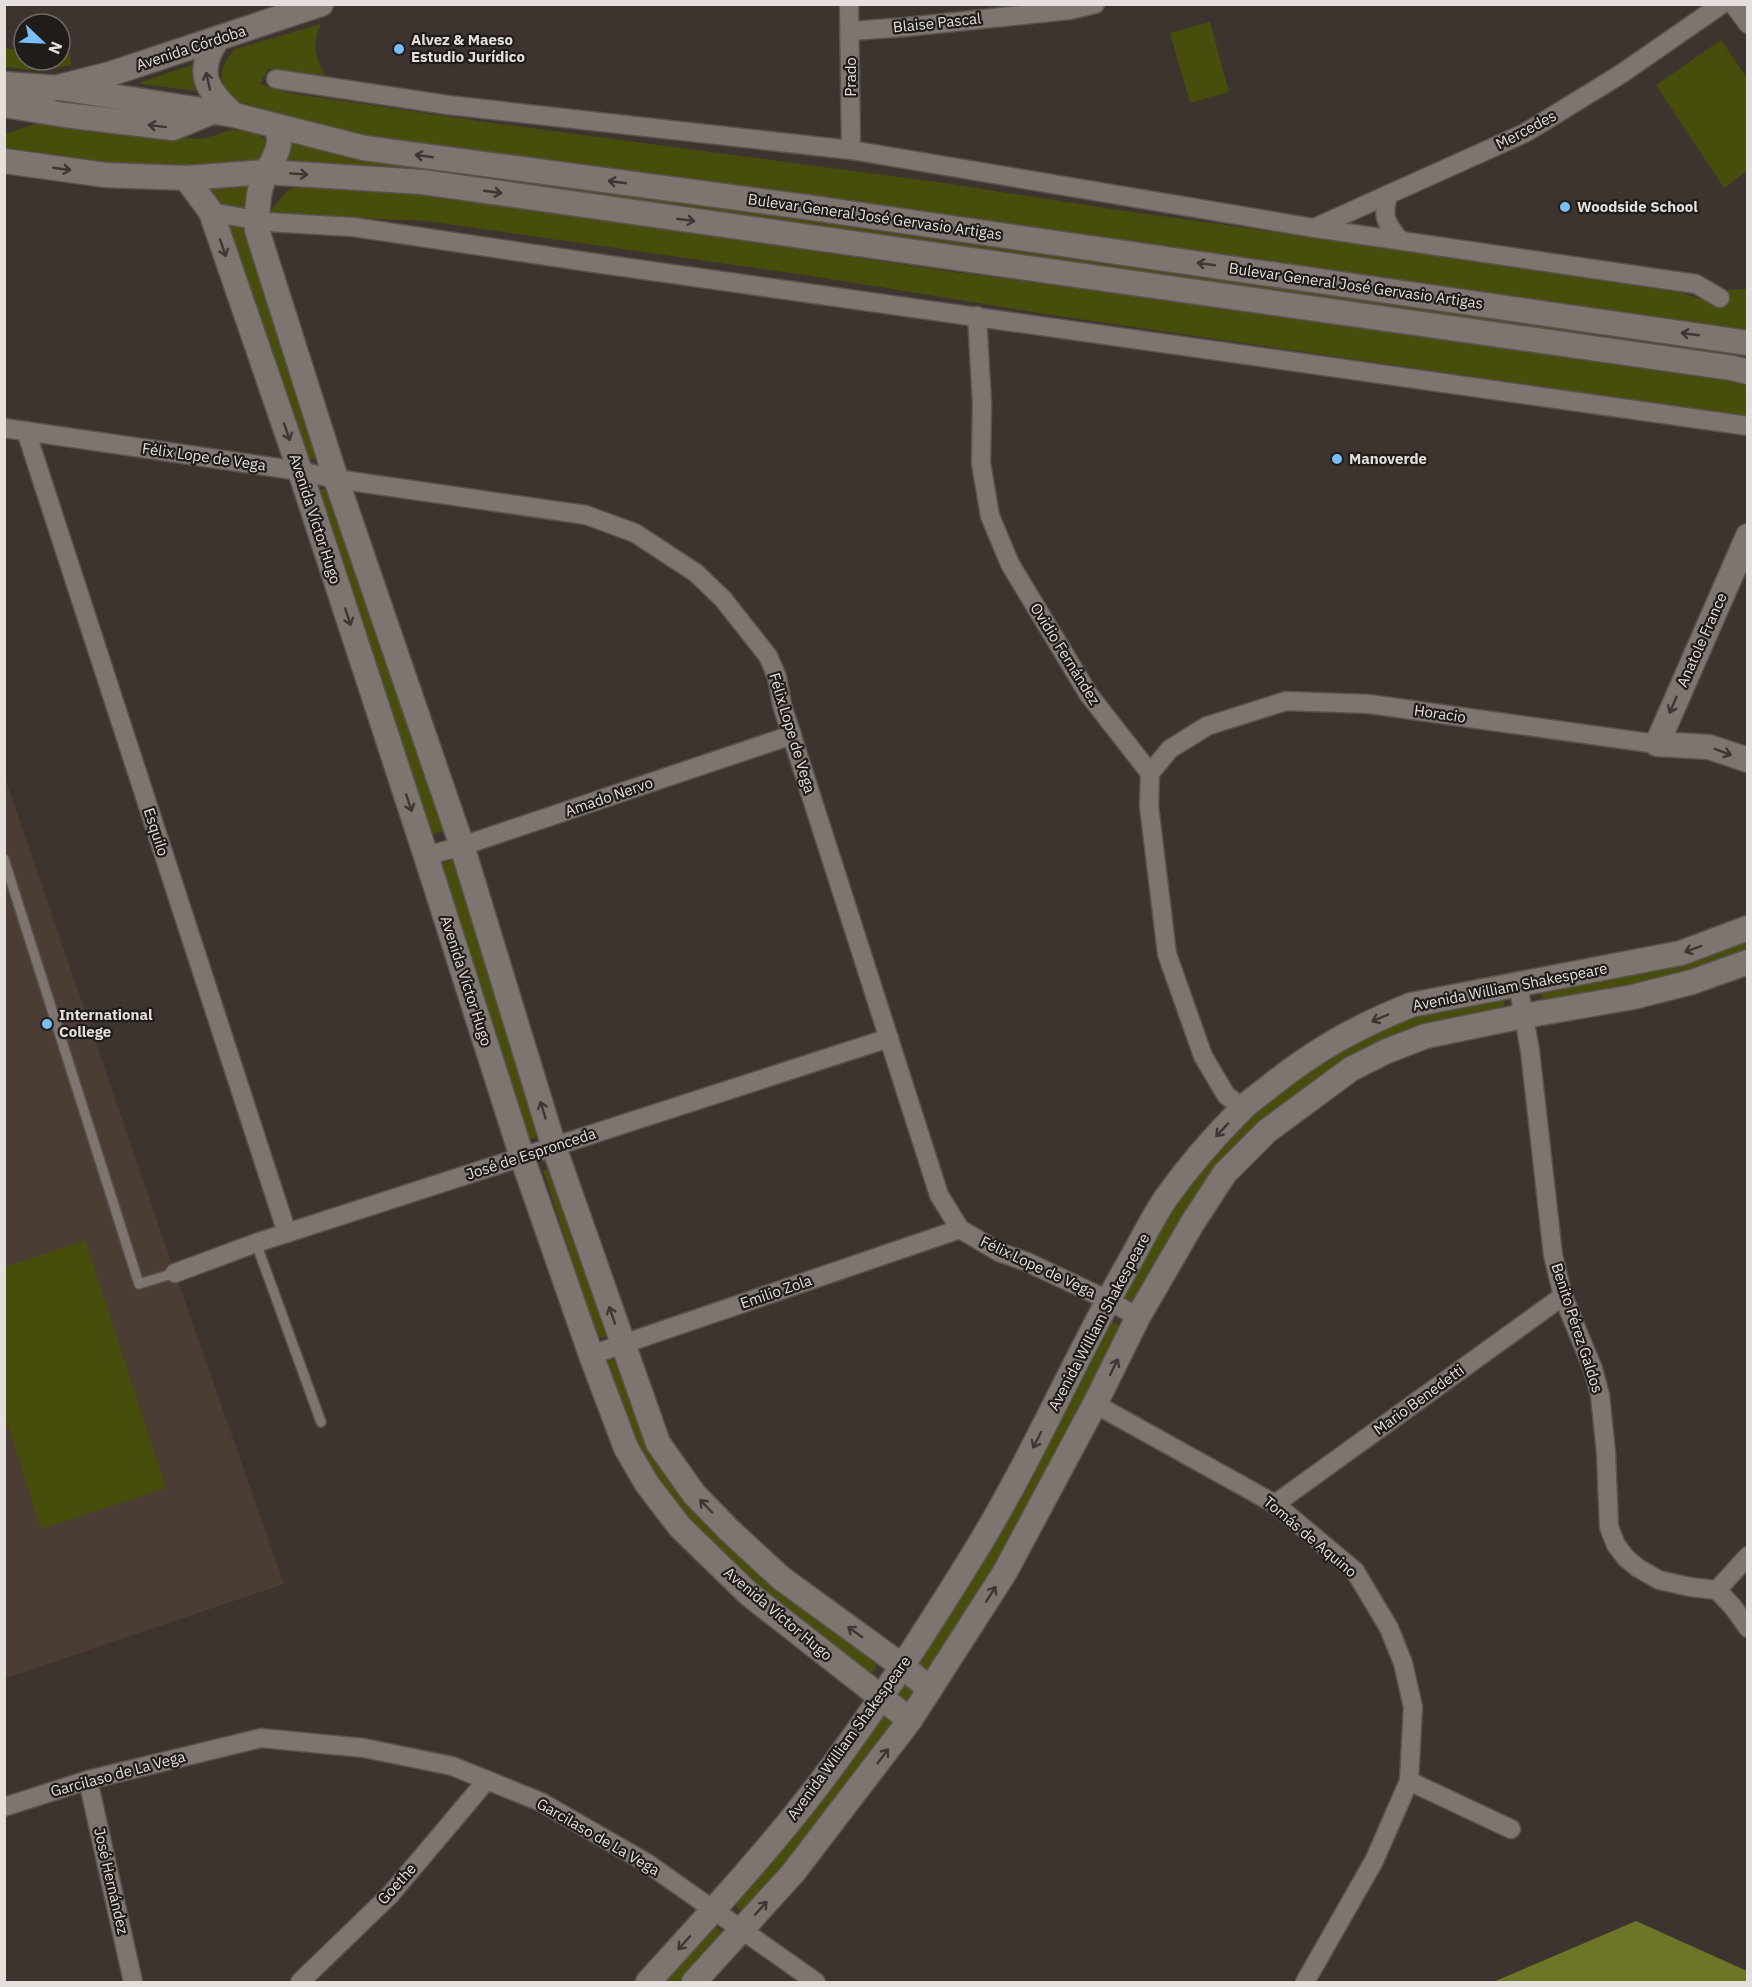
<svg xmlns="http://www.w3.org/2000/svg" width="1752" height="1987" font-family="'IBM Plex Sans',sans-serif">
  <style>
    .built { fill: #4b3c34 }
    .green { fill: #474d0a }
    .forest { fill: #6d7526 }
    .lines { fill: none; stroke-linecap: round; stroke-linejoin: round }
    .lane-casing { stroke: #5a524e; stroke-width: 12 }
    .street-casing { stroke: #5a524e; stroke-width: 21 }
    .secondary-casing { stroke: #5a524e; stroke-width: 27 }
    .lane { stroke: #7f7570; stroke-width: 9 }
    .street { stroke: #7f7570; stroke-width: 18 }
    .secondary { stroke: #7f7570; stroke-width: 24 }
    .oneway { stroke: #3c3734 }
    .poi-dot { fill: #78bff8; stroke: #201c1a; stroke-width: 2 }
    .labels { text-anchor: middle; stroke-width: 4.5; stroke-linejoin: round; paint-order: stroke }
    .street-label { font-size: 15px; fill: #e6e0dd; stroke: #201c1a }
    .poi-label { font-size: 15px; font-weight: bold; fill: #e6e0dd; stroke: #201c1a; text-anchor: start }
  </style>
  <rect width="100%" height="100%" fill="#3d342f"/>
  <path class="built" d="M4 775 175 1273 284 1584 6 1678 4 1673Z"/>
  <g class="green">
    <path d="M1210 22 1229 92 1190 103 1170 33Z"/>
    <path d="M321 24C312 46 314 53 325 75L268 69 260 84 289 93 486 122 944 183 1105 208 1362 244 1678 292 1724 306 1729 298 1726 290 1747 289V329H1726L393 141 343 131 236 101C216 83 218 69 235 49Z"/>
    <path d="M1721 40 1747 78V171L1724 188 1656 85Z"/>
    <path d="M5 48 24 51V60H60V52H69L72 65 40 71 5 67Z"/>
    <path d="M198 63V91L141 84V82Z"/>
    <path d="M44 121 199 139C211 138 221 132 232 130 237 129 242 131 247 132 270 137 273 145 257 163L192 168 123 166 5 148V134Z"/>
    <path d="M292 141 552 183 918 237 1635 339 1747 353V363L287 164Z"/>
    <path d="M300 184 438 195 961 273 1141 295 1706 372 1747 386V417L1045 314 818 277 426 221 268 214 287 191Z"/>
    <path d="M252 186 247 208 244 209 219 204 209 190Z"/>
    <path d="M233 221 245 227 318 457 310 460 304 456 228 234 229 226Z"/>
    <path d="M323 489H328L447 830 430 835 319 493Z"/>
    <path d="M456 859 541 1136 527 1140 439 864Z"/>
    <path d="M1747 936V955L1688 976 1548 1002C1542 998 1540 995 1542 988Z"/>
    <path d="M1503 996 1505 1000 1503 1010 1309 1089 1134 1302 1124 1296 1172 1205 1247 1114 1299 1074 1414 1011Z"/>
    <path d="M552 1168 610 1335C605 1338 602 1338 597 1336L543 1170Z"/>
    <path d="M85 1240 166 1488 41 1529 5 1416V1267Z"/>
    <path d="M1111 1322 1117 1324 1121 1328 1038 1495 929 1677 913 1666 1106 1326Z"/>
    <path d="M617 1355 647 1436 875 1657C878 1666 875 1671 868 1676L744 1578 679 1512 632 1443 606 1363 607 1359Z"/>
    <path d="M905 1680 917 1689 904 1708 891 1699Z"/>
    <path d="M881 1714 893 1724 803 1844 744 1911 738 1909 736 1904V1899Z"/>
    <path d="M715 1927 724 1933 683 1982H660L709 1929Z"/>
  </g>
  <path class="forest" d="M1636 1921 1747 1971V1982H1493Z"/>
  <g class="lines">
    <defs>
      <g id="lane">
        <path d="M4 859 139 1284 175 1273"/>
        <path d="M256 1243 321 1422"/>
      </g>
      <g id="street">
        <path d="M849 4 851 150"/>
        <path d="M1733 4 1748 24"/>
        <path d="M851 31 906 27 1070 10 1095 4"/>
        <path d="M276 79 448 105 851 150 1314 228 1696 284 1720 298"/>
        <path d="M1389 194C1381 215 1386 224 1400 240"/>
        <path d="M211 212 267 222 353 227 588 262 1748 426"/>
        <path d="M1314 228 1525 133 1621 74 1722 4"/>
        <path d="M977 316 982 403 981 463 990 516 1010 564 1089 695 1150 773 1149 806 1167 954 1203 1056 1226 1095 1242 1108"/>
        <path d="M4 428 300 471 336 479 586 515 635 533 696 573 723 599 768 656 777 677 782 705 939 1195 960 1229 999 1252 1027 1262 1108 1300 1138 1317"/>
        <path d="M26 431 287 1233"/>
        <path d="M1150 773 1170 749 1207 726 1286 701 1369 704 1657 744"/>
        <path d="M426 856 462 846 792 735"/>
        <path d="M1518 984 1530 1051 1553 1255 1563 1296 1593 1369 1600 1395 1606 1453 1609 1527 1616 1545 1626 1558 1638 1568 1659 1580 1690 1587 1717 1590 1733 1607 1748 1628"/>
        <path d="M175 1273 256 1243 889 1038"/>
        <path d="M591 1355 960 1229"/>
        <path d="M1095 1404 1275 1504 1355 1571 1389 1628 1403 1663 1413 1707 1409 1781 1374 1861 1305 1982"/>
        <path d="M1275 1504 1563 1296"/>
        <path d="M1717 1590 1748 1556"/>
        <path d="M88 1780 133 1982"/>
        <path d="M1409 1781 1511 1829"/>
        <path d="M4 1807 88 1780 261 1738 364 1748 452 1766 541 1802 647 1863 816 1982"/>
        <path d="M300 1982 390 1895 487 1780"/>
      </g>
      <g id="secondary">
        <path d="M217 40C194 73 208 92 234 115"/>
        <path d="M4 84 59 88 234 115 364 148 806 207 1748 343"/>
        <path d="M4 101 110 74 321 4"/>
        <path d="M4 105 65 115 173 128 212 112"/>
        <path d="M276 126C286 149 269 162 262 183 257 198 257 215 257 230L336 479 462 846 554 1147 658 1443 694 1494 729 1530 781 1578 902 1666 930 1689"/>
        <path d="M4 161 105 175 186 178 266 172 422 182 1732 368 1748 372"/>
        <path d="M186 178 211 212 300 471 426 856 522 1157 591 1355 626 1448 647 1484 680 1527 749 1594 910 1720"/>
        <path d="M1748 536 1657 744 1709 747 1748 760"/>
        <path d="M648 1982C710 1914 774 1845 829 1771 881 1701 928 1628 973 1555 1030 1463 1072 1364 1125 1270 1139 1246 1151 1220 1166 1198 1188 1167 1213 1138 1240 1111 1248 1102 1259 1095 1269 1087 1315 1050 1356 1027 1411 1005L1681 953 1748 928"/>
        <path d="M694 1982 793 1873 910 1720 930 1689 1005 1572 1095 1404 1138 1317 1193 1222 1225 1173 1267 1131 1351 1069 1387 1051 1426 1036 1524 1016 1633 997 1692 982 1748 962"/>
      </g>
    </defs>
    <use href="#lane" class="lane-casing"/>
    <use href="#street" class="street-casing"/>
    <use href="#secondary" class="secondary-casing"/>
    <use href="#lane" class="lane"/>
    <use href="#street" class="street"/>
    <use href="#secondary" class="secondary"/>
  </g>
  <defs><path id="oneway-shaft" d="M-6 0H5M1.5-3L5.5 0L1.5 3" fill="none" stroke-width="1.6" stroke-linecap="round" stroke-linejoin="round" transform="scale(1.5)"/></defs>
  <g class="oneway">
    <use href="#oneway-shaft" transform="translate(208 81) rotate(-103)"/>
    <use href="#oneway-shaft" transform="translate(157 126) rotate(-173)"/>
    <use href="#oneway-shaft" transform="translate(424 156) rotate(-172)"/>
    <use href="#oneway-shaft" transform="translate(62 169) rotate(8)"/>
    <use href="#oneway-shaft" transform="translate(299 174) rotate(4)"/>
    <use href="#oneway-shaft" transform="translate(617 182) rotate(-172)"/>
    <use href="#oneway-shaft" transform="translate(493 192) rotate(8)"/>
    <use href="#oneway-shaft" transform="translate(686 220) rotate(8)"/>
    <use href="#oneway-shaft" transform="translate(223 248) rotate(71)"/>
    <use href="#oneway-shaft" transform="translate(1206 264) rotate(-172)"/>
    <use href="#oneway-shaft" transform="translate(1690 334) rotate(-172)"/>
    <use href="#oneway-shaft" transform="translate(287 432) rotate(71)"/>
    <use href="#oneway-shaft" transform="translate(348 617) rotate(72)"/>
    <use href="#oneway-shaft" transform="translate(1673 705) rotate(113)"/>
    <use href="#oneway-shaft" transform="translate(1723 752) rotate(20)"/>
    <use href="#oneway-shaft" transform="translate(409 803) rotate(72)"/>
    <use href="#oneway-shaft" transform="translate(1693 949) rotate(160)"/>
    <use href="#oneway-shaft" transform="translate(1380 1018) rotate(157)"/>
    <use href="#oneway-shaft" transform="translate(543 1110) rotate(-107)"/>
    <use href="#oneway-shaft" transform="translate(1222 1130) rotate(133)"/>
    <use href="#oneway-shaft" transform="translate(612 1315) rotate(-109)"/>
    <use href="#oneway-shaft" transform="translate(1114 1367) rotate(-64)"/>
    <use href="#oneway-shaft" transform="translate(1037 1440) rotate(117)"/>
    <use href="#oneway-shaft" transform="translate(706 1506) rotate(-134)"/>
    <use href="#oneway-shaft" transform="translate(991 1594) rotate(-58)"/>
    <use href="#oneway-shaft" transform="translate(855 1632) rotate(-144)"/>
    <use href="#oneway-shaft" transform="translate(883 1756) rotate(-53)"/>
    <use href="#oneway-shaft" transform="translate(761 1908) rotate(-48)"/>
    <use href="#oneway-shaft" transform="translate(684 1943) rotate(132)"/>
  </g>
  <g class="poi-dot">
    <circle cx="399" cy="49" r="6"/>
    <circle cx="1565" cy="207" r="6"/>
    <circle cx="1337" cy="459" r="6"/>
    <circle cx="47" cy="1024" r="6"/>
  </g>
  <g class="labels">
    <g class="street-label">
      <text transform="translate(937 23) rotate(-6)" y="5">Blaise Pascal</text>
      <text transform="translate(191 48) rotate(-18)" y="5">Avenida Córdoba</text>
      <text transform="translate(851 77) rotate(-90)" y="5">Prado</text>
      <text transform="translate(1526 130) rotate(-28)" y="5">Mercedes</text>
      <text transform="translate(875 217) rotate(8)" y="5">Bulevar General José Gervasio Artigas</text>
      <text transform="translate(1356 286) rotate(8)" y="5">Bulevar General José Gervasio Artigas</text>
      <text transform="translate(204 457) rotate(8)" y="5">Félix Lope de Vega</text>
      <text transform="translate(315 519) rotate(72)" y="5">Avenida Víctor Hugo</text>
      <text transform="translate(1702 640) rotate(-66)" y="5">Anatole France</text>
      <text transform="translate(1065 654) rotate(58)" y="5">Ovidio Fernández</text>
      <text transform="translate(1440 714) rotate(8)" y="5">Horacio</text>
      <text transform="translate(792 733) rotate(73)" y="5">Félix Lope de Vega</text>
      <text transform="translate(609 797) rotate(-19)" y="5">Amado Nervo</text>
      <text transform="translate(156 832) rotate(72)" y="5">Esquilo</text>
      <text transform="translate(466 981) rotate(72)" y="5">Avenida Víctor Hugo</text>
      <text transform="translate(1510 987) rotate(-11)" y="5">Avenida William Shakespeare</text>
      <text transform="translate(531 1154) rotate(-18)" y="5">José de Espronceda</text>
      <text transform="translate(1038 1267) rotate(25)" y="5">Félix Lope de Vega</text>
      <text transform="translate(776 1292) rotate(-19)" y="5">Emilio Zola</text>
      <text transform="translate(1099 1322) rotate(-62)" y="5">Avenida William Shakespeare</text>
      <text transform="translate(1577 1328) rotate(72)" y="5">Benito Pérez Galdos</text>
      <text transform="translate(1419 1400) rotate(-36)" y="5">Mario Benedetti</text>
      <text transform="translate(1310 1537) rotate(40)" y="5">Tomás de Aquino</text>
      <text transform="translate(778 1614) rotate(40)" y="5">Avenida Víctor Hugo</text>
      <text transform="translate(849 1738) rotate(-54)" y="5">Avenida William Shakespeare</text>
      <text transform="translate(118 1774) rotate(-15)" y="5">Garcilaso de La Vega</text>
      <text transform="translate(598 1837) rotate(30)" y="5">Garcilaso de La Vega</text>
      <text transform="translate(111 1881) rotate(77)" y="5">José Hernández</text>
      <text transform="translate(397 1884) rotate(-48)" y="5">Goethe</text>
    </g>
    <g class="poi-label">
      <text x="411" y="45">Alvez &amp; Maeso<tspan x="411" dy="17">Estudio Jurídico</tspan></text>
      <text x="1577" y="212">Woodside School</text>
      <text x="1349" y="464">Manoverde</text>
      <text x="59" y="1020">International<tspan x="59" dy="17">College</tspan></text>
    </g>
  </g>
  <rect width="1752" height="1987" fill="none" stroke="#e6e0dd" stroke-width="12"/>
  <g transform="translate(42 42) rotate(113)"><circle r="28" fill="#201c1a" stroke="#6f6a68" stroke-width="1.5"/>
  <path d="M0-4.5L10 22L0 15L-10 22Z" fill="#78bff8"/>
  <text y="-9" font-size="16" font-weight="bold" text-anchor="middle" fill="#e6e0dd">N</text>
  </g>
</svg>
